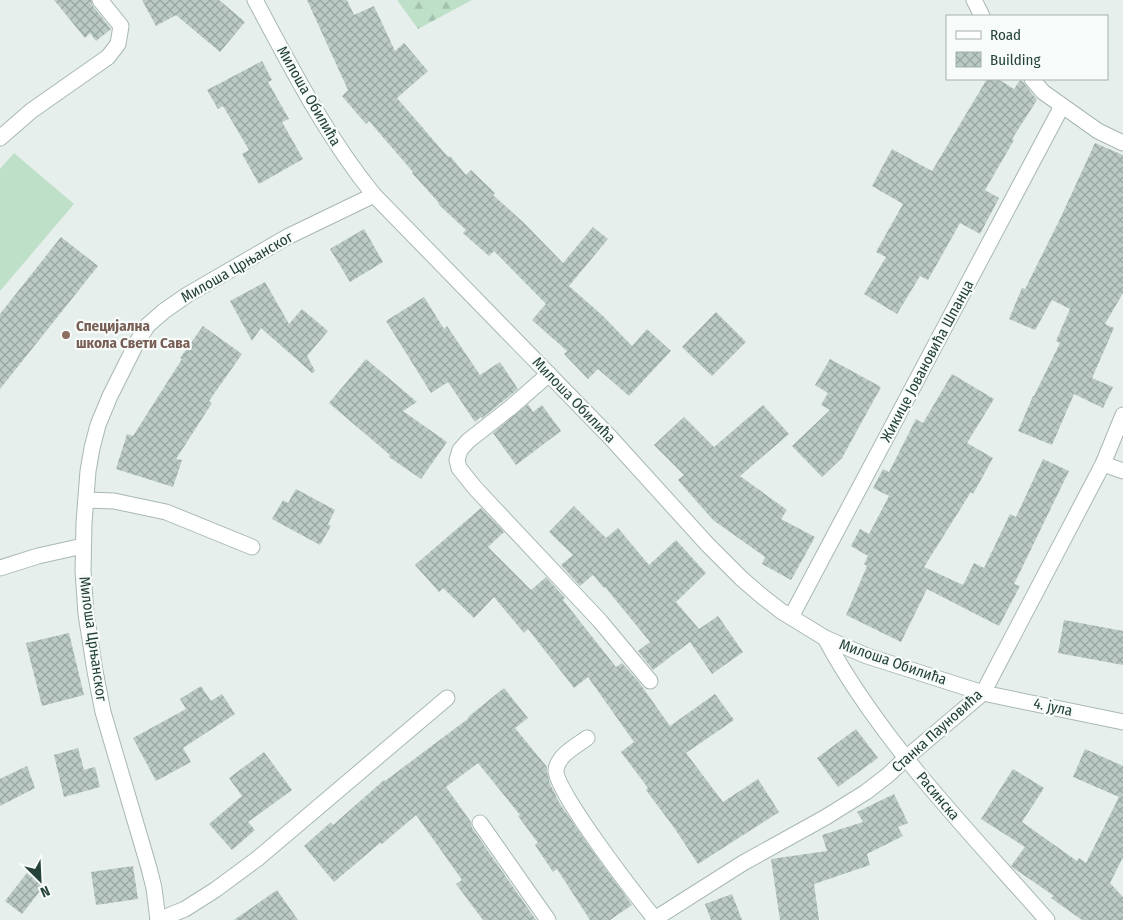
<svg xmlns="http://www.w3.org/2000/svg" width="1123" height="920" font-family="'Fira Sans Condensed',sans-serif">
  <style>
    .forest { fill: url(#forest-firs) }
    .pitch { fill: #bfe0c8 }
    .building { fill: url(#building-cross-hatch) }
    .lines { fill: none; stroke-linecap: round; stroke-linejoin: round }
    .minor-casing { stroke: #a8b8b2; stroke-width: 17 }
    .minor { stroke: #fff; stroke-width: 15 }
    .education-dot { fill: #8d6e63; stroke: #f7fbf9; stroke-width: 2 }
    .labels { text-anchor: middle; stroke-width: 4.5; stroke-linejoin: round; paint-order: stroke }
    .street-label { font-size: 15px; fill: #24423a; stroke: #f7fbf9 }
    .education-label { font-size: 15px; font-weight: bold; fill: #785e54; stroke: #f7fbf9; text-anchor: start }
  </style>
  <defs>
    <pattern id="forest-firs" width="22" height="20" patternUnits="userSpaceOnUse" patternTransform="scale(1.25)"><rect width="22" height="20" fill="#bfe0c8"/><path d="M5 1l3.5 6h-7zM16 11l3.5 6h-7z" fill="#a4c1ad"/></pattern>
    <pattern id="building-cross-hatch" width="8" height="8" patternUnits="userSpaceOnUse" patternTransform="scale(1.25)"><rect width="8" height="8" fill="#bbcac4"/><path d="M0 0l8 8M0 8l8-8" fill="none" stroke="#98a6a0"/></pattern>
  </defs>
  <rect width="100%" height="100%" fill="#e6efeb"/>
  <path class="forest" d="M397 0H472L418 29Z"/>
  <path class="pitch" d="M14 153 74 204 0 291V169Z"/>
  <g class="building">
    <path d="M54 0H91L93 6 111 29 96 41 90 33 85 38Z"/>
    <path d="M142 0H219L245 22 220 52 176 15 156 26Z"/>
    <path d="M307 0H347L354 15 374 6 395 51 404 43 428 71 397 98 448 157 450 156 466 175 471 170 495 193 493 195 524 223 563 263 593 227 608 239 569 286 603 316 632 346 647 329 671 351 629 396 598 369 588 379 564 354 567 351 532 320 546 304 494 251 489 256 463 233 466 230 438 204 439 203 412 173 413 172 369 121 366 124 342 96 348 90Z"/>
    <path d="M262 61 272 80 268 82 289 119 282 122 303 159 259 184 242 154 249 150 223 106 218 109 207 90Z"/>
    <path d="M987 79H998L1014 89 1020 80 1023 82 1037 100 1012 139 1014 140 985 190 999 198 980 234 960 223 928 280 920 276 897 314 864 294 886 257 876 252 903 204 872 186 892 149 932 171Z"/>
    <path d="M1095 143 1123 155V293L1105 324 1114 328 1092 378 1113 387 1103 408 1074 394 1052 445 1018 431 1033 396H1034L1060 343 1056 341 1070 309 1052 300 1035 330 1009 319 1022 288 1025 289 1060 219Z"/>
    <path d="M364 229 383 262 350 282 330 249Z"/>
    <path d="M61 237 98 266 0 389V314Z"/>
    <path d="M265 282 289 324 302 309 328 331 307 356 315 371 312 373 261 328 252 341 230 301Z"/>
    <path d="M424 297 444 329 447 326 480 375 500 362 518 389 482 418 481 417 475 422 448 382 431 393 386 321Z"/>
    <path d="M716 312 746 342 712 376 682 347Z"/>
    <path d="M203 326 242 354 209 401 212 403 176 459 182 460 173 487 116 469 127 434 133 436 182 359 180 358Z"/>
    <path d="M366 359 417 402 403 411 447 442 421 479 389 457 390 455 329 403Z"/>
    <path d="M830 359 881 387 842 458 822 477 792 446 830 410 821 405 828 393 815 385Z"/>
    <path d="M952 374 994 399 967 443 993 458 973 494 971 492 924 567 963 585 974 563 984 568 1010 514 1016 517 1043 459 1069 471 1014 584 1020 586 999 626 927 589 901 642 846 615 867 566 864 564 868 556 851 546 860 529 869 534 889 496 873 488 883 469 889 472 916 419 923 423Z"/>
    <path d="M528 404 533 412 542 405 561 431 516 465 493 433Z"/>
    <path d="M763 405 789 434 740 476 787 510 781 519 815 537 791 580 762 564 765 557 713 520 678 480 684 475 654 445 684 417 714 447Z"/>
    <path d="M296 489 335 510 328 524 331 526 320 545 272 519 283 500 288 503Z"/>
    <path d="M574 506 606 538 618 528 649 565 676 540 706 573 676 602 699 629 718 616 743 652 712 674 690 642 653 670 638 651 650 642 605 587 604 588 593 575 580 586 561 565 573 555 549 532Z"/>
    <path d="M481 508 504 532 488 547 531 590 546 577 565 598 563 600 616 667 622 663 638 681 670 726 715 694 734 720 686 753 723 802 758 779 779 812 698 864 675 829 646 790 648 788 621 752 634 742 588 677 574 688 528 629 524 633 494 597 474 618 443 588 439 592 415 565Z"/>
    <path d="M1064 620 1123 631V665L1058 653Z"/>
    <path d="M69 633 84 695 42 706 26 643Z"/>
    <path d="M201 686 211 701 222 694 235 714 183 748 191 762 156 781 133 738 186 709 180 699Z"/>
    <path d="M504 688 528 718 515 728 547 767V772L550 784 560 804 591 849 632 905 610 920H590L557 869 553 872 535 845 538 843 518 816 520 815 478 763 446 787 471 822 472 828 536 920H483L456 884 462 880 416 815 382 844 380 843 334 882 304 846 331 822 333 825 384 780 385 781 469 718 468 717Z"/>
    <path d="M856 729 878 758 838 787 817 758Z"/>
    <path d="M78 748 84 770 95 767 100 787 64 797 54 755Z"/>
    <path d="M1085 749 1123 766V857L1110 883 1123 897V920H1082L1051 898 1054 896 1012 867 1011 866 1025 847 981 819 1013 769 1044 788 1022 822 1077 861 1079 858 1086 863 1119 797 1073 777Z"/>
    <path d="M264 752 292 790 248 822 255 830 232 850 209 824 242 796 229 778Z"/>
    <path d="M27 766 35 788 0 806V779Z"/>
    <path d="M894 794 908 823 898 827 903 836 867 854 870 865 814 884 819 920H780L771 859 827 851 822 835 863 822 857 812Z"/>
    <path d="M133 866 138 899 96 905 91 872Z"/>
    <path d="M27 873 44 886 22 914 5 901Z"/>
    <path d="M277 890 298 920H234Z"/>
    <path d="M732 894 742 920H711L705 904Z"/>
  </g>
  <g class="lines">
    <defs>
      <g id="minor">
        <path d="M255 0C291 67 326 136 374 195L609 436 707 544 742 579 763 597 781 611 825 638 867 656 905 668 983 693 1123 722"/>
        <path d="M974 0 982 16"/>
        <path d="M1032 79 1043 92 1098 131 1123 143"/>
        <path d="M0 138 31 111 108 57 118 44 121 26 100 0"/>
        <path d="M549 374 510 408 468 441 460 450 457 460 459 468 475 488 600 621 650 681"/>
        <path d="M1103 464 1123 471"/>
        <path d="M86 500 114 501 166 512 252 547"/>
        <path d="M0 568 38 556 83 546"/>
        <path d="M791 617 1062 106"/>
        <path d="M825 638C851 687 883 730 918 773 959 823 1004 871 1047 920"/>
        <path d="M587 738C576 746 558 755 556 770 554 790 638 898 655 919"/>
        <path d="M480 823 548 920"/>
        <path d="M158 920 154 888 149 868 103 712 95 671 86 614 83 571 84 523 88 471 92 448 98 425 110 396 137 342 148 325 164 311 187 295 287 237 374 195"/>
        <path d="M158 920 185 909 215 890 257 859 447 698"/>
        <path d="M653 920 743 863 826 817 866 792 888 775 906 758 983 693 1103 464 1123 415"/>
      </g>
    </defs>
    <use href="#minor" class="minor-casing"/>
    <use href="#minor" class="minor"/>
  </g>
  <circle class="education-dot" cx="66" cy="335" r="5"/>
  <g class="labels">
    <g class="street-label">
      <text transform="translate(309 96) rotate(60)" y="5">Милоша Обилића</text>
      <text transform="translate(237 267) rotate(-30)" y="5">Милоша Црњанског</text>
      <text transform="translate(927 361) rotate(-62)" y="5">Жикице Јовановића Шпанца</text>
      <text transform="translate(574 400) rotate(46)" y="5">Милоша Обилића</text>
      <text transform="translate(93 639) rotate(82)" y="5">Милоша Црњанског</text>
      <text transform="translate(893 662) rotate(19)" y="5">Милоша Обилића</text>
      <text transform="translate(1053 707) rotate(12)" y="5">4. јула</text>
      <text transform="translate(937 731) rotate(-42)" y="5">Станка Пауновића</text>
      <text transform="translate(938 796) rotate(50)" y="5">Расинска</text>
    </g>
    <g class="education-label">
      <text x="76" y="331">Специјална<tspan x="76" dy="17">школа Свети Сава</tspan></text>
    </g>
  </g>
  <rect x="946" y="15" width="162" height="65" fill="#f7fbf9" stroke="#a3b1ad"/>
  <rect x="956" y="31" width="25" height="8" fill="#ffffff" stroke="#a3b1ad"/>
  <text x="990" y="40" font-size="15" fill="#24423a">Road</text>
  <rect x="956" y="52" width="25" height="15" fill="url(#building-cross-hatch)" stroke="#a3b1ad"/>
  <text x="990" y="65" font-size="15" fill="#24423a">Building</text>
  <g transform="translate(40 880) rotate(156)" stroke="#f7fbf9" stroke-width="4" paint-order="stroke">
  <path d="M0-4L9 19L0 12L-9 19Z" fill="#24423a"/>
  <text y="-8" font-size="14" font-weight="bold" text-anchor="middle" fill="#24423a">N</text>
  </g>
</svg>
